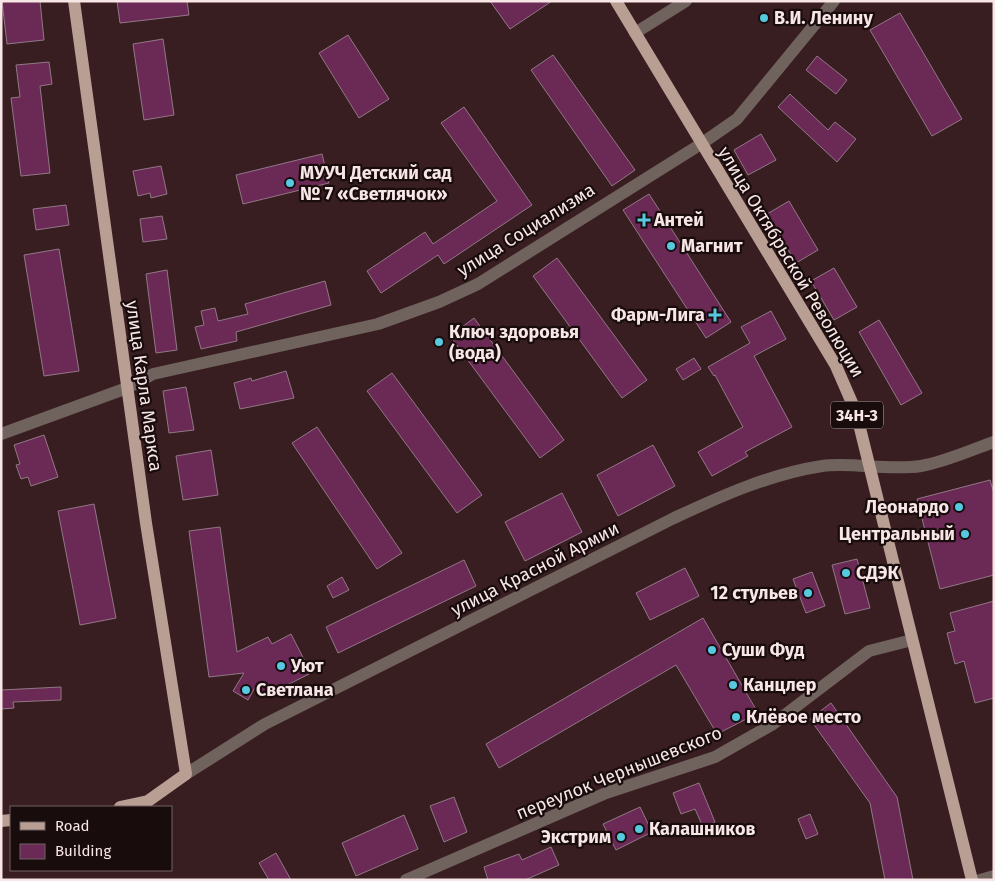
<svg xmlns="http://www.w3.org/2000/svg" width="995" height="881" font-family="'Fira Sans',sans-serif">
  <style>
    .building { fill: #6b2956; stroke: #927787 }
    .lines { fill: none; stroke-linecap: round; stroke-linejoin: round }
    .minor { stroke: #70635d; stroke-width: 12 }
    .major { stroke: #b99f93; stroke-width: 12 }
    .poi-dot { fill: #56c9e0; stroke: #180c0d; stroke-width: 2 }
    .labels { text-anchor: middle; stroke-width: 4.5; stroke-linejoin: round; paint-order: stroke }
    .shield { fill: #180c0d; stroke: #b5a4a5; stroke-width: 1 }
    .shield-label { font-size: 16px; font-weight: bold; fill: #f8e5e6 }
    .poi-label { font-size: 18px; font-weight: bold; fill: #f8e5e6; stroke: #180c0d; text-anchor: start }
    .street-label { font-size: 18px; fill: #f8e5e6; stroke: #180c0d }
  </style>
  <rect width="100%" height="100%" fill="#391e21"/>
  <g class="building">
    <path d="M2 1H40L44 40 7 44Z"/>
    <path d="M117 1H187L189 15 120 23Z"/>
    <path d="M490 1H552L510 29Z"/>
    <path d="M900 13 962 119 932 136 870 30Z"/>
    <path d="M348 35 389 99 359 118 319 53Z"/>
    <path d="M163 39 174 115 144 120 133 44Z"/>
    <path d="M553 55 635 170 612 186 531 70Z"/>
    <path d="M817 56 847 80 836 94 806 70Z"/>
    <path d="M49 62 52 84 40 86 50 173 21 176 11 98 20 97 16 65Z"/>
    <path d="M790 94 828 130 835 122 856 139 837 162 778 107Z"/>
    <path d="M464 107 532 205 444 264 438 255 381 293 367 271 425 232 433 244 497 201 441 123Z"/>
    <path d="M761 134 776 160 748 175 734 150Z"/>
    <path d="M322 154 329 183 243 204 236 175Z"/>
    <path d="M161 166 167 194 151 198 150 193 138 196 133 171Z"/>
    <path d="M649 194 731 322 706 338 623 210Z"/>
    <path d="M789 201 818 250 796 263 767 214Z"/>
    <path d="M66 205 69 225 36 230 33 209Z"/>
    <path d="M162 216 167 239 143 242 140 219Z"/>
    <path d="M59 249 79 371 44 376 24 255Z"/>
    <path d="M557 258 647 380 622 398 533 276Z"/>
    <path d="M834 268 857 307 834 320 811 281Z"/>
    <path d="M167 270 177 350 156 353 146 274Z"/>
    <path d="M325 281 331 305 236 332 237 341 201 349 195 327 204 325 201 311 215 308 218 321 248 314 245 304Z"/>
    <path d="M771 311 786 339 754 356 792 427 745 452 748 456 712 476 698 452 743 427 715 375 714 376 708 367 750 343 741 327Z"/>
    <path d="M474 318 564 440 540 458 450 336Z"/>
    <path d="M879 320 922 393 901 405 859 332Z"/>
    <path d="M694 358 701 369 683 380 676 369Z"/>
    <path d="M286 371 294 398 240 409 234 383 251 378 252 381Z"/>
    <path d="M392 373 482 495 457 513 367 391Z"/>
    <path d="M186 387 194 430 169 433 163 391Z"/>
    <path d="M317 427 402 553 377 569 292 443Z"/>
    <path d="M44 435 58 477 31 486 28 477 21 479 16 465 20 464 14 445Z"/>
    <path d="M653 445 675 486 618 516 597 475Z"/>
    <path d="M211 450 218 495 183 500 176 456Z"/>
    <path d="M990 480 994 493V575L940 589 917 499Z"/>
    <path d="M562 493 582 532 525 561 505 522Z"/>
    <path d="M94 504 116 618 80 625 58 511Z"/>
    <path d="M220 527 237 652 268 637 272 644 291 634 311 673 263 697 257 684 248 700 233 691 244 673 209 677 189 531Z"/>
    <path d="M857 559 870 608 845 614 832 565Z"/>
    <path d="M464 560 476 586 338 653 326 627Z"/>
    <path d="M685 568 699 596 650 620 636 593Z"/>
    <path d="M812 572 825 606 806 613 793 579Z"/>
    <path d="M342 577 349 590 333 598 327 586Z"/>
    <path d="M994 601V698L975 703 964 661 955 664 947 633 955 631 950 613Z"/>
    <path d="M703 618 758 713 717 734 676 665 499 768 486 744Z"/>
    <path d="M61 687V700L13 702 14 708 1 709V690Z"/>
    <path d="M831 703 897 797 913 880H885L870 803 810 719Z"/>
    <path d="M699 783 715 822 703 827 695 809 681 814 673 793Z"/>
    <path d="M454 797 467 832 444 842 430 806Z"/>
    <path d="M640 807 652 832 616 850 603 824Z"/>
    <path d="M810 814 818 834 806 839 798 819Z"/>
    <path d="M404 815 418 849 356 876 342 843Z"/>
    <path d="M551 847 559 865 525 880H488L484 867 519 854 522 860Z"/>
    <path d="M276 853 291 880H269L259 863Z"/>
  </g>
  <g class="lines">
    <g class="minor">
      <path d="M635 33 686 1"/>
      <path d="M1 434 127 388 153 374 378 324 439 302 478 284 701 144 737 119 834 1"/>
      <path d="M186 774 265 724 674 518C721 496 770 474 822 466 852 462 889 471 921 466 945 462 971 450 994 442"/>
      <path d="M406 880 606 793 715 757 773 724 869 651 912 640"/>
      <path d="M980 880 994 876"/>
    </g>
    <g class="major">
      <path d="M74 1 146 523 186 774 148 801 120 807"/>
      <path d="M616 1 836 366 856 412 972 880"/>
      <path d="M1 821 11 820"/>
    </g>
  </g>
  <g class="poi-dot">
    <circle cx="764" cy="18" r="5"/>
    <circle cx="290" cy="183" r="5"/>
    <path d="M641.5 212.5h5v5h5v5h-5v5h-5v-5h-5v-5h5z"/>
    <circle cx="671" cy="246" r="5"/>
    <path d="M712.5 307.5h5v5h5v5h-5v5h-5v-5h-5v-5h5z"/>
    <circle cx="439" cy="342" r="5"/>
    <circle cx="959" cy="507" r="5"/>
    <circle cx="965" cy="534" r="5"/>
    <circle cx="846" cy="573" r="5"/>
    <circle cx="808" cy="593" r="5"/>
    <circle cx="712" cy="650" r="5"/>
    <circle cx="281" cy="666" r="5"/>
    <circle cx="733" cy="685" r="5"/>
    <circle cx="246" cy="690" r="5"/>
    <circle cx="736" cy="717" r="5"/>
    <circle cx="639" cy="829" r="5"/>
    <circle cx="621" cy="837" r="5"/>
  </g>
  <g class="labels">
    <rect class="shield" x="831" y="401.5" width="52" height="27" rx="4"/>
    <g class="shield-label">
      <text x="857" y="421">34Н-3</text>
    </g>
    <g class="poi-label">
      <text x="774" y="24">В.И. Ленину</text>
      <text x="300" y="179">МУУЧ Детский сад<tspan x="300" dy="21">№ 7 «Светлячок»</tspan></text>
      <text x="654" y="226">Антей</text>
      <text x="681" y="252">Магнит</text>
      <text x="705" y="321" text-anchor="end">Фарм-Лига</text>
      <text x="449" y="338">Ключ здоровья<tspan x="449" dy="21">(вода)</tspan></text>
      <text x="949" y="513" text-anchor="end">Леонардо</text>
      <text x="955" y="540" text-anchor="end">Центральный</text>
      <text x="856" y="579">СДЭК</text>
      <text x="798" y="599" text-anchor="end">12 стульев</text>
      <text x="722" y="656">Суши Фуд</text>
      <text x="291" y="672">Уют</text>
      <text x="743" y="691">Канцлер</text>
      <text x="256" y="696">Светлана</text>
      <text x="746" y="723">Клёвое место</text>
      <text x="649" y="835">Калашников</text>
      <text x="611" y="843" text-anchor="end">Экстрим</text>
    </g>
    <g class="street-label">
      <text transform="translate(526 230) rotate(-32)" y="6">улица Социализма</text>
      <text transform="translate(791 262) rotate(59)" y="6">улица Октябрьской Революции</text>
      <text transform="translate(144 386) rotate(82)" y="6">улица Карла Маркса</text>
      <text transform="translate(535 569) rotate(-27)" y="6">улица Красной Армии</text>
      <text transform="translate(619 773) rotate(-22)" y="6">переулок Чернышевского</text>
    </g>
  </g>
  <rect width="995" height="881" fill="none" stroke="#f8e5e6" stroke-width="5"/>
  <rect x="10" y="806" width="162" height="65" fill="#180c0d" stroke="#726364"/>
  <rect x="20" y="822" width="25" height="8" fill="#b99f93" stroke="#726364"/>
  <text x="55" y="831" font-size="15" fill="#f8e5e6">Road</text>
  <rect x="20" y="844" width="25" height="15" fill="#6b2956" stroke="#726364"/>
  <text x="55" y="856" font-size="15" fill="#f8e5e6">Building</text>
</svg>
